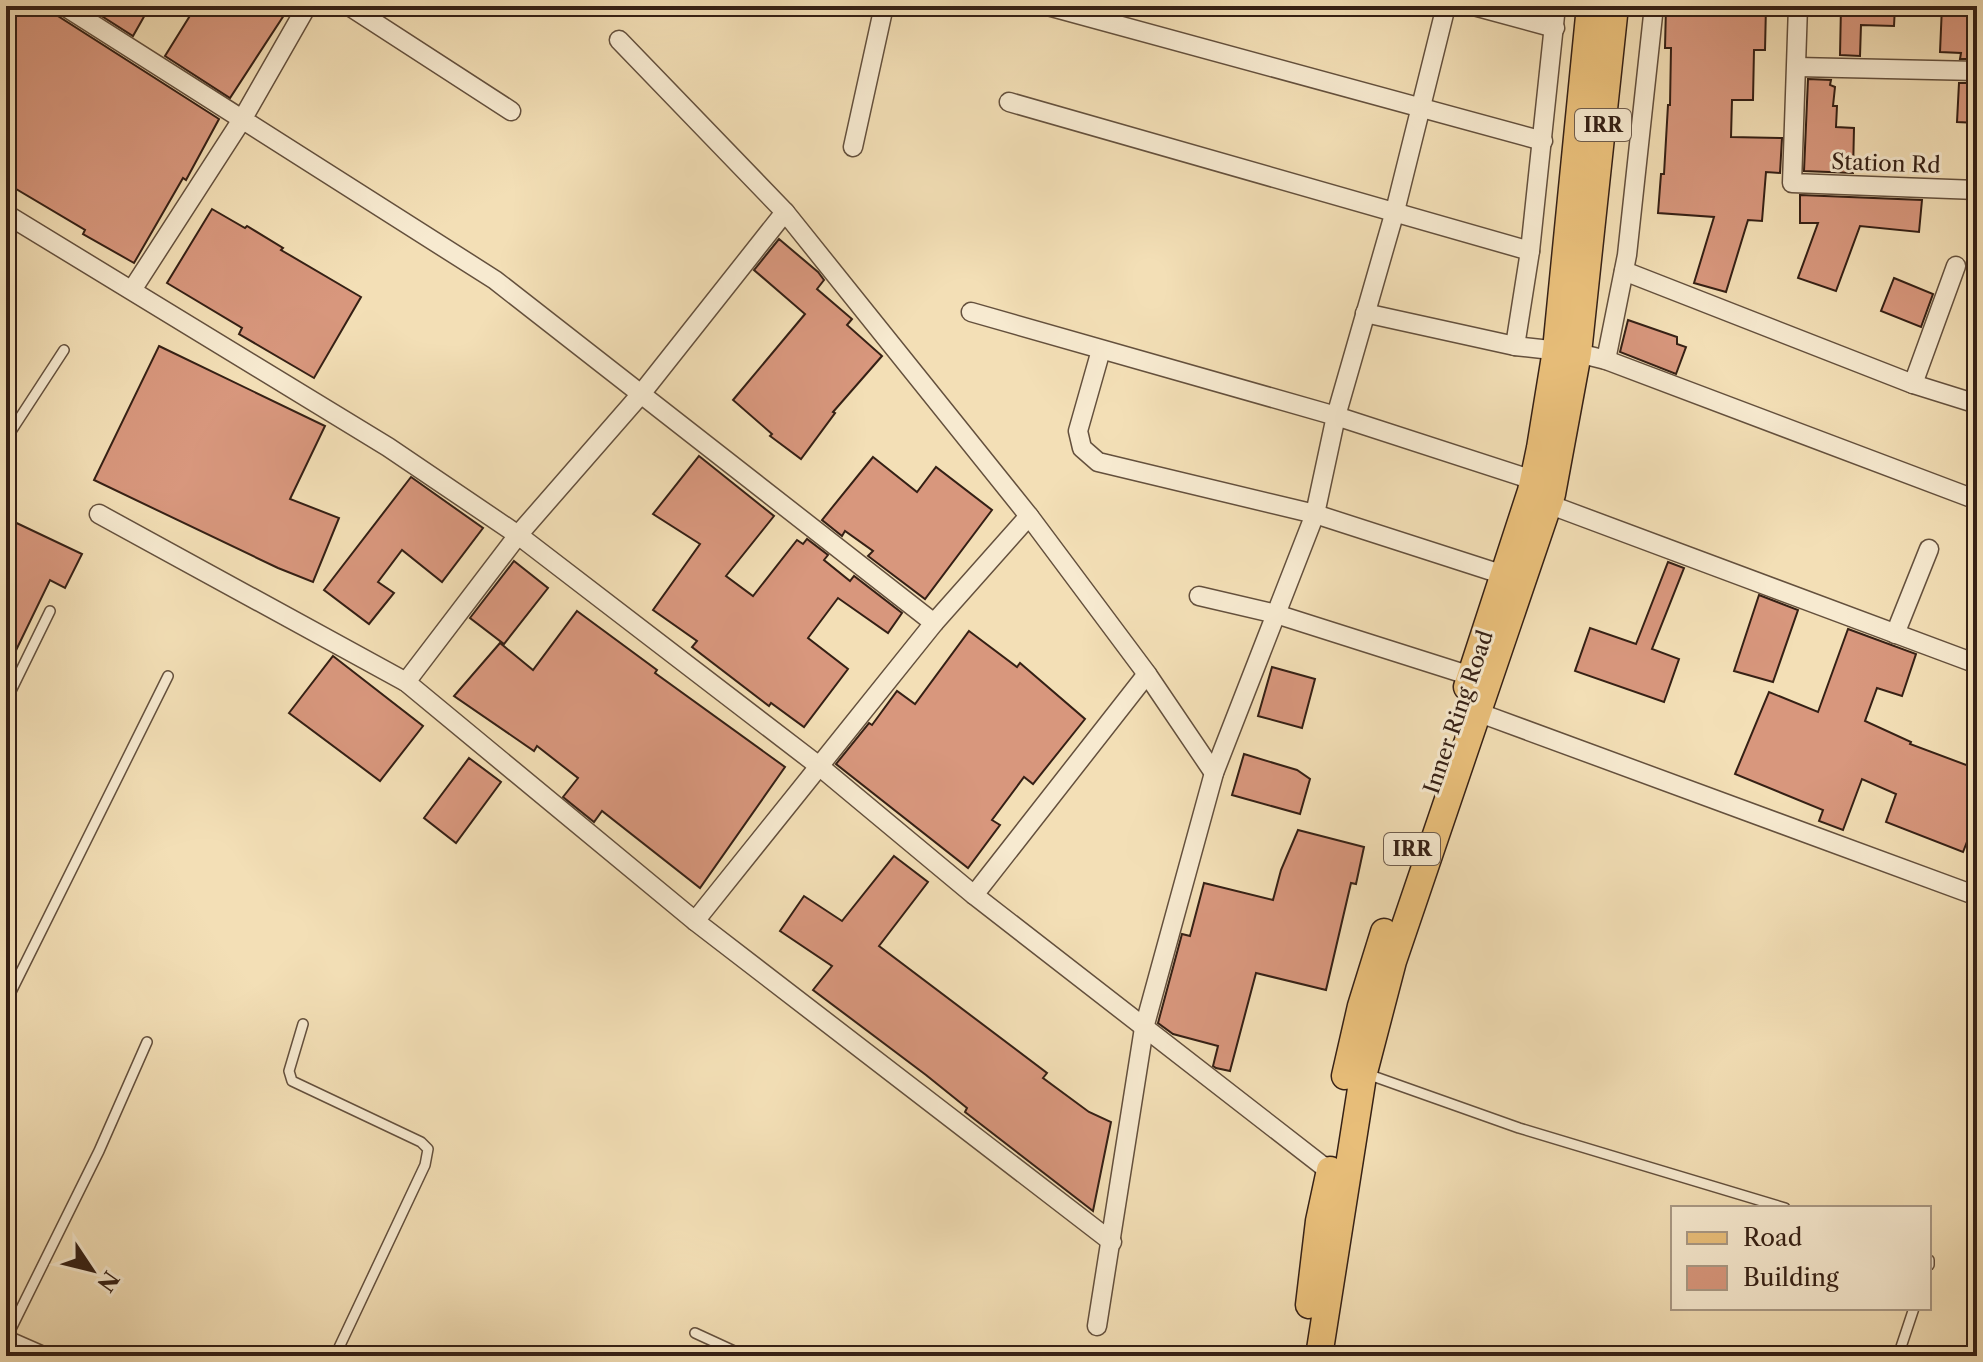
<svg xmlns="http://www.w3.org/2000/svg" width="1983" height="1362" font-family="'Libre Caslon Text',serif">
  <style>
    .building { fill: #d8977d; stroke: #352015; stroke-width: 2 }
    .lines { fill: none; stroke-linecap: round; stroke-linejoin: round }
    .service-casing { stroke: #64503d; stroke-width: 12 }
    .minor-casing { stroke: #64503d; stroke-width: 21 }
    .tertiary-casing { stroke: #64503d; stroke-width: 25 }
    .primary-casing { stroke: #352015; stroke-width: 29 }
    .service { stroke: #f7ead0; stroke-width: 9 }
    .minor { stroke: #f7ead0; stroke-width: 18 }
    .tertiary { stroke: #f7ead0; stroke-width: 22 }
    .primary { stroke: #eac07b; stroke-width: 26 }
    .labels { text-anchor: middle; stroke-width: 6; stroke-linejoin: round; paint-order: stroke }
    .shield { fill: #f7ead0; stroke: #6f5d4d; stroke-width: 2 }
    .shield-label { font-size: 20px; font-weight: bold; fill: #352015 }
    .street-label { font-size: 22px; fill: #352015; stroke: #f7ead0 }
  </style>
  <rect width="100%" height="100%" fill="#f3dfb6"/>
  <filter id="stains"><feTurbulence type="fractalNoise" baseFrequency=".0025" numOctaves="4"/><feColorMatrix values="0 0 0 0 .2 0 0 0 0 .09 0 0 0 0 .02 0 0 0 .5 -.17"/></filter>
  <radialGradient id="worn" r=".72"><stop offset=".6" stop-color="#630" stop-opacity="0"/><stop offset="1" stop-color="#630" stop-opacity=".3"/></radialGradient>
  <g class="building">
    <path d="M6 6H52L58 16 219 119 186 180 183 178 134 263 83 234 85 230 6 183Z"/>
    <path d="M86 6H150L133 36Z"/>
    <path d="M196 6H290L230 98 165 56Z"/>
    <path d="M1666 6H1766L1765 50H1754L1753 100H1732L1731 137 1782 138 1780 173 1766 172 1762 221 1748 220 1726 292 1694 283 1714 217 1658 213 1661 174H1664L1668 105H1670L1671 48H1665Z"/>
    <path d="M1841 6H1895L1894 26 1861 25 1860 56 1840 55Z"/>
    <path d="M1942 6H1977L1976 59H1960L1961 53 1940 52Z"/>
    <path d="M1808 79 1831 80 1830 85 1835 87 1833 106H1837L1836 127 1854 128 1853 173 1804 171Z"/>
    <path d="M1959 83H1977V123L1957 122Z"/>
    <path d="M1800 195 1922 200 1919 232 1860 226 1836 291 1798 278 1818 223H1800Z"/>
    <path d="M212 209 245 228 247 226 283 248 281 250 361 297 314 378 239 334 242 328 167 283Z"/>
    <path d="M779 239 818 272 824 280 817 289 852 319 847 325 882 356 833 412 835 413 801 459 770 436 772 434 733 400 805 314 754 270Z"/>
    <path d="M1894 278 1933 294 1921 327 1881 311Z"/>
    <path d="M1628 320 1677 337V344L1686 347 1676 374 1620 352Z"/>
    <path d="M159 346 325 426 290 499 339 518 313 582 278 568 94 480Z"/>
    <path d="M699 456 774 516 726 576 753 596 797 540 803 544 807 539 828 555 824 560 850 581 854 576 902 613 888 633 838 598 808 638 848 669 804 727 771 703 769 706 692 647 697 641 653 610 700 544 653 514Z"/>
    <path d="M873 457 917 492 936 467 992 510 925 599 868 556 873 551 845 531 842 536 822 520Z"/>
    <path d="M411 477 483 528 442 582 402 550 378 582 394 593 369 624 324 590Z"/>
    <path d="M6 518 82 554 65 588 50 580 6 671Z"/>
    <path d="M514 561 548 588 504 644 470 618Z"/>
    <path d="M1668 562 1684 568 1652 649 1679 659 1664 702 1575 671 1590 628 1636 644Z"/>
    <path d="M1759 595 1798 610 1773 682 1734 671Z"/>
    <path d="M577 611 657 670 655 673 785 767 700 888 602 811 594 822 563 797 578 778 537 746 534 751 454 696 500 643 533 670Z"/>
    <path d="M1848 629 1916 654 1902 696 1877 688 1865 721 1911 742 1910 744 1977 769V816L1963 852 1886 822 1896 794 1862 779 1843 830 1819 821 1823 810 1735 774 1769 692 1818 712Z"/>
    <path d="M969 631 1017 667 1020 663 1085 719 1033 784 1024 777 992 820 1000 825 968 868 836 764 869 723 872 725 897 691 915 704Z"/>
    <path d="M333 656 423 726 380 781 289 713Z"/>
    <path d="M1272 667 1315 679 1302 728 1258 716Z"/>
    <path d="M1244 754 1297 770 1310 779 1300 814 1232 795Z"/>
    <path d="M469 758 501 782 456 843 424 818Z"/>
    <path d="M1298 830 1364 847 1356 884 1351 883 1326 990 1256 973 1230 1071 1216 1068 1213 1066 1218 1046 1173 1034 1158 1023 1182 934 1190 936 1204 883 1273 900 1281 870Z"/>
    <path d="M894 856 928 882 879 946 1047 1073 1043 1078 1089 1112 1111 1122 1093 1211 965 1112 967 1108 926 1075 813 990 832 966 780 931 804 896 842 921Z"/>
  </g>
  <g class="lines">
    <defs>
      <g id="service">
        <path d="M6 439 64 350"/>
        <path d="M6 701 50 611"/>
        <path d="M6 1002 168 676"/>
        <path d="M303 1024 289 1071 292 1081 421 1142 428 1149 425 1165 335 1356"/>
        <path d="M1367 1074 1519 1128 1785 1208"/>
        <path d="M1929 1260V1265"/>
        <path d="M695 1333 745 1356"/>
        <path d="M6 1339 99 1151 147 1042"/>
        <path d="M1898 1356 1914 1308"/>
      </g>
      <g id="minor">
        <path d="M64 6 495 280 934 623"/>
        <path d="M349 6 511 111"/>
        <path d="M1048 6 1543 141"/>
        <path d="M1474 6 1555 28"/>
        <path d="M1798 6 1792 183 1977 190"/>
        <path d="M619 40 785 212 1029 516 1147 674 1214 773"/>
        <path d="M1797 67 1977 71"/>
        <path d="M1009 102 1530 251"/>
        <path d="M853 147 884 6"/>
        <path d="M6 214 388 447 518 535 819 766 974 895 1337 1177"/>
        <path d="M1624 271 1913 384 1977 404"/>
        <path d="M132 290 243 118 307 6"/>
        <path d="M971 312 1336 416 1533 480"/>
        <path d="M1365 313 1515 346 1578 353 1606 360 1977 500"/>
        <path d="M1515 346 1530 251 1556 6"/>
        <path d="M1101 350 1078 431 1082 448 1098 462 1315 514 1504 575"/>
        <path d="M1606 360 1627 255 1654 6"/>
        <path d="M1913 384 1956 266"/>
        <path d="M1548 504 1977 664"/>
        <path d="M99 514 406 682 695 921 1112 1242"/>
        <path d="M1199 596 1276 614 1471 676"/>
        <path d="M1895 634 1929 549"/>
        <path d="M406 682 518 535 641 394 785 212"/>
        <path d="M1477 712 1977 896"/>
        <path d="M974 895 1147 674"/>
        <path d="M695 921 934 623 1029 516"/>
        <path d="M1097 1326 1144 1028 1214 773 1315 514 1336 416 1395 211 1446 6"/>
      </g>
      <path id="tertiary" d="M6 1342 38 1356"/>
      <g id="primary">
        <path d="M1467 687 1531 491 1540 448 1556 350 1590 6"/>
        <path d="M1345 1076 1361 1006 1384 932"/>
        <path d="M1309 1305 1319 1221 1330 1170"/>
        <path d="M1319 1356 1363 1076 1393 961 1552 494 1578 353 1615 6"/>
      </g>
    </defs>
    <use href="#service" class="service-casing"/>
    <use href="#minor" class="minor-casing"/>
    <use href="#tertiary" class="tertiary-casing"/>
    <use href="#primary" class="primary-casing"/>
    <use href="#service" class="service"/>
    <use href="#minor" class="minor"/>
    <use href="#tertiary" class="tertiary"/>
    <use href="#primary" class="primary"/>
  </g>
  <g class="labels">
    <g class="shield">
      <rect x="1575" y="109" width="56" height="32" rx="6"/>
      <rect x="1384" y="833" width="56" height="32" rx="6"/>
    </g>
    <g class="shield-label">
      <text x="1603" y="132">IRR</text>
      <text x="1412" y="856">IRR</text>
    </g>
    <g class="street-label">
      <text transform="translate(1886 163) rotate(2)" y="8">Station Rd</text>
      <text transform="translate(1458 712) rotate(-71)" y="8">Inner Ring Road</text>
    </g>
  </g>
  <rect width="1983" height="1362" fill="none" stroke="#f3dfb6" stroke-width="32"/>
  <rect x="8" y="8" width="1967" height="1346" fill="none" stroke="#352015" stroke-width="4"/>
  <rect x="16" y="16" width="1951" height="1330" fill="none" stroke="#352015" stroke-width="2"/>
  <rect x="1671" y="1206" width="260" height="104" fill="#f7ead0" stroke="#a99985" stroke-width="2"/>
  <rect x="1687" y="1232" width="40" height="12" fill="#eac07b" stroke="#a99985" stroke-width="2"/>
  <text x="1743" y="1246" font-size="24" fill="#352015">Road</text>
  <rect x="1687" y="1266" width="40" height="24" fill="#d8977d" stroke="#a99985" stroke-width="2"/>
  <text x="1743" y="1286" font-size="24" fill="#352015">Building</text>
  <g transform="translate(92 1270) rotate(125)" stroke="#f7ead0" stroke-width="6" paint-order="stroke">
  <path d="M0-6L14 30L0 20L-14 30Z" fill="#352015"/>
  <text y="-12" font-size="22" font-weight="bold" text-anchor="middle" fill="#352015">N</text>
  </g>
  <rect width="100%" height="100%" filter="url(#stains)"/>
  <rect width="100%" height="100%" fill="url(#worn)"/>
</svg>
